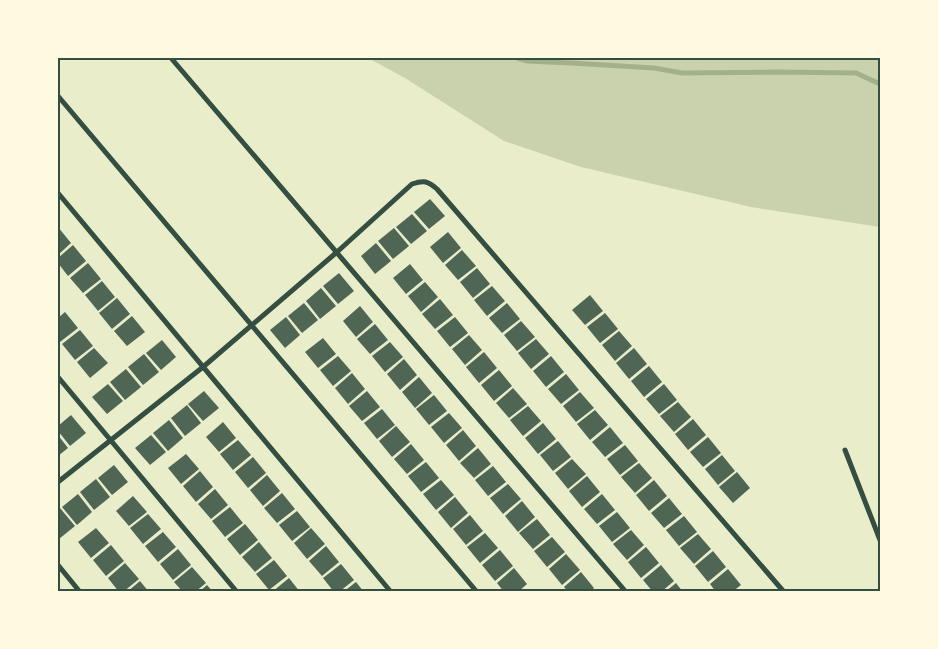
<svg xmlns="http://www.w3.org/2000/svg" width="938" height="649" font-family="'Exo 2',sans-serif">
  <style>
    .green { fill: #cad2ad }
    .lines { fill: none; stroke-linecap: round; stroke-linejoin: round }
    .stream { stroke: #a3b18a; stroke-width: 5 }
    .building { fill: #4f6655 }
    .minor { stroke: #344e41; stroke-width: 5 }
    .neatline { fill: none; stroke: #344e41; stroke-width: 2 }
  </style>
  <rect width="100%" height="100%" fill="#e9edc9"/>
  <path class="green" d="M368 58H880V227L751 207 581 167 504 141 405 78Z"/>
  <g class="lines">
    <path class="stream" d="M517 58 527 61 571 63 654 68 682 73 778 72 856 73 880 84"/>
  </g>
  <g class="building">
    <path d="M430 199 445 216 429 229 414 212Z"/>
    <path d="M412 214 427 231 411 244 396 227Z"/>
    <path d="M58 227 71 243 58 255Z"/>
    <path d="M394 228 409 246 393 259 378 241Z"/>
    <path d="M448 232 461 248 443 263 430 247Z"/>
    <path d="M376 243 391 261 375 274 361 256Z"/>
    <path d="M73 245 86 261 68 276 58 263V258Z"/>
    <path d="M462 250 476 266 458 280 445 265Z"/>
    <path d="M88 263 101 279 83 293 70 278Z"/>
    <path d="M410 264 423 280 406 294 393 278Z"/>
    <path d="M477 268 490 284 473 298 460 282Z"/>
    <path d="M339 273 354 291 338 304 323 286Z"/>
    <path d="M102 281 115 297 98 311 85 295Z"/>
    <path d="M425 282 438 297 421 312 408 296Z"/>
    <path d="M492 286 505 301 487 316 474 300Z"/>
    <path d="M321 288 336 306 320 319 306 301Z"/>
    <path d="M590 295 603 311 585 325 572 310Z"/>
    <path d="M117 298 130 314 112 329 99 313Z"/>
    <path d="M440 299 453 315 435 329 422 314Z"/>
    <path d="M304 303 318 320 302 333 288 316Z"/>
    <path d="M507 303 520 319 502 333 489 318Z"/>
    <path d="M360 306 373 322 356 337 343 321Z"/>
    <path d="M65 312 78 328 60 342 58 339V318Z"/>
    <path d="M605 313 618 329 600 343 587 327Z"/>
    <path d="M132 316 145 332 127 346 114 331Z"/>
    <path d="M286 317 300 335 285 348 270 330Z"/>
    <path d="M455 317 468 333 450 347 437 331Z"/>
    <path d="M521 321 535 337 517 351 504 335Z"/>
    <path d="M375 324 388 340 370 354 357 339Z"/>
    <path d="M80 330 93 346 75 360 62 344Z"/>
    <path d="M619 331 632 346 615 361 602 345Z"/>
    <path d="M469 335 482 350 465 365 452 349Z"/>
    <path d="M323 338 336 354 318 368 305 352Z"/>
    <path d="M536 339 549 354 531 369 518 353Z"/>
    <path d="M162 340 176 357 161 370 146 353Z"/>
    <path d="M390 342 403 357 385 372 372 356Z"/>
    <path d="M94 348 108 363 90 378 77 362Z"/>
    <path d="M634 348 647 364 629 379 616 363Z"/>
    <path d="M484 352 497 368 479 383 466 367Z"/>
    <path d="M144 354 159 372 143 385 128 367Z"/>
    <path d="M338 356 351 371 333 386 320 370Z"/>
    <path d="M551 356 564 372 546 387 533 371Z"/>
    <path d="M404 359 417 375 400 390 387 374Z"/>
    <path d="M649 366 662 382 644 397 631 381Z"/>
    <path d="M126 369 141 387 125 400 110 382Z"/>
    <path d="M499 370 512 386 494 401 481 385Z"/>
    <path d="M352 373 365 389 348 404 335 388Z"/>
    <path d="M566 374 579 390 561 404 548 389Z"/>
    <path d="M419 377 432 393 415 408 402 392Z"/>
    <path d="M108 384 123 401 107 414 92 397Z"/>
    <path d="M664 384 677 400 659 414 646 399Z"/>
    <path d="M513 388 527 404 509 418 496 403Z"/>
    <path d="M204 391 219 408 203 421 188 404Z"/>
    <path d="M367 391 380 407 362 421 349 406Z"/>
    <path d="M580 392 594 408 576 422 563 406Z"/>
    <path d="M434 395 447 411 429 425 416 409Z"/>
    <path d="M678 402 691 417 674 432 660 416Z"/>
    <path d="M187 405 201 423 185 436 171 418Z"/>
    <path d="M528 406 541 421 523 436 510 420Z"/>
    <path d="M382 409 395 425 377 439 364 423Z"/>
    <path d="M595 410 608 425 590 440 577 424Z"/>
    <path d="M449 413 462 428 444 443 431 427Z"/>
    <path d="M71 415 86 433 70 446 58 431V426Z"/>
    <path d="M693 419 706 435 688 450 675 434Z"/>
    <path d="M169 420 183 438 168 451 153 433Z"/>
    <path d="M223 422 236 438 219 452 206 437Z"/>
    <path d="M543 423 556 439 538 454 525 438Z"/>
    <path d="M396 426 410 442 392 457 379 441Z"/>
    <path d="M610 427 623 443 605 457 592 442Z"/>
    <path d="M463 430 476 446 459 461 446 445Z"/>
    <path d="M58 435 68 448 58 456Z"/>
    <path d="M151 435 166 452 150 465 135 448Z"/>
    <path d="M708 437 721 453 703 467 690 452Z"/>
    <path d="M238 440 251 455 233 470 220 454Z"/>
    <path d="M558 441 571 457 553 471 540 455Z"/>
    <path d="M411 444 424 460 407 474 394 459Z"/>
    <path d="M625 445 638 461 620 475 607 459Z"/>
    <path d="M478 448 491 464 474 478 460 463Z"/>
    <path d="M186 454 199 469 181 484 168 468Z"/>
    <path d="M722 455 735 471 718 485 705 469Z"/>
    <path d="M253 457 266 473 248 488 235 472Z"/>
    <path d="M572 459 586 474 568 489 555 473Z"/>
    <path d="M426 462 439 478 421 492 408 476Z"/>
    <path d="M639 463 652 478 635 493 621 477Z"/>
    <path d="M114 465 128 482 112 495 98 478Z"/>
    <path d="M493 466 506 482 488 496 475 480Z"/>
    <path d="M200 471 213 487 196 502 183 486Z"/>
    <path d="M737 472 750 488 733 503 719 487Z"/>
    <path d="M267 475 280 491 263 506 250 490Z"/>
    <path d="M587 476 600 492 582 507 569 491Z"/>
    <path d="M96 479 110 497 94 510 80 492Z"/>
    <path d="M441 480 454 495 436 510 423 494Z"/>
    <path d="M654 480 667 496 649 511 636 495Z"/>
    <path d="M508 484 521 499 503 514 490 498Z"/>
    <path d="M215 489 228 505 211 519 198 504Z"/>
    <path d="M282 493 295 509 277 523 264 508Z"/>
    <path d="M78 494 92 512 77 525 62 507Z"/>
    <path d="M602 494 615 510 597 524 584 509Z"/>
    <path d="M133 496 147 512 129 526 116 511Z"/>
    <path d="M455 497 468 513 451 528 438 512Z"/>
    <path d="M669 498 682 514 664 528 651 513Z"/>
    <path d="M522 501 535 517 518 532 505 516Z"/>
    <path d="M230 507 243 523 225 537 212 521Z"/>
    <path d="M60 508 75 526 59 539 58 537V510Z"/>
    <path d="M297 511 310 527 292 541 279 525Z"/>
    <path d="M617 512 630 528 612 542 599 526Z"/>
    <path d="M148 514 161 529 143 544 130 528Z"/>
    <path d="M470 515 483 531 466 545 453 529Z"/>
    <path d="M684 516 697 532 679 546 666 530Z"/>
    <path d="M537 519 550 535 533 549 519 533Z"/>
    <path d="M245 524 258 540 240 555 227 539Z"/>
    <path d="M96 528 109 543 91 558 78 542Z"/>
    <path d="M311 528 325 544 307 559 294 543Z"/>
    <path d="M631 530 644 545 627 560 613 544Z"/>
    <path d="M163 532 176 547 158 562 145 546Z"/>
    <path d="M485 533 498 548 480 563 467 547Z"/>
    <path d="M698 534 711 549 694 564 680 548Z"/>
    <path d="M552 537 565 552 547 567 534 551Z"/>
    <path d="M259 542 272 558 255 572 242 557Z"/>
    <path d="M111 545 124 561 106 576 93 560Z"/>
    <path d="M326 546 339 562 322 576 309 561Z"/>
    <path d="M646 547 659 563 641 578 628 562Z"/>
    <path d="M178 549 191 565 173 580 160 564Z"/>
    <path d="M500 550 513 566 495 581 482 565Z"/>
    <path d="M713 551 726 567 708 582 695 566Z"/>
    <path d="M566 554 580 570 562 585 549 569Z"/>
    <path d="M274 560 287 576 269 590 256 574Z"/>
    <path d="M125 563 139 579 123 592H119L108 578Z"/>
    <path d="M341 564 354 580 339 592H334L323 578Z"/>
    <path d="M661 565 674 581 661 592H653L643 580Z"/>
    <path d="M192 567 206 583 195 592H183L174 582Z"/>
    <path d="M514 568 527 584 518 592H504L497 583Z"/>
    <path d="M728 569 741 585 732 592H716L710 584Z"/>
    <path d="M581 572 594 588 590 592H568L564 587Z"/>
    <path d="M289 578 300 592H272Z"/>
    <path d="M140 581 149 592H127Z"/>
    <path d="M356 582 364 592H343Z"/>
    <path d="M676 583 683 592H665Z"/>
    <path d="M207 585 213 592H199Z"/>
  </g>
  <g class="lines">
    <g class="minor">
      <path d="M171 58 626 592"/>
      <path d="M58 96 477 592"/>
      <path d="M58 193 391 592"/>
      <path d="M58 377 237 592"/>
      <path d="M845 450 880 540"/>
      <path d="M58 482 203 367 337 252 412 184C424 180 428 181 437 189L784 592"/>
      <path d="M58 565 80 592"/>
    </g>
  </g>
  <rect width="938" height="649" fill="none" stroke="#fefae0" stroke-width="118"/>
  <rect x="59" y="59" width="820" height="531" class="neatline"/>
</svg>
